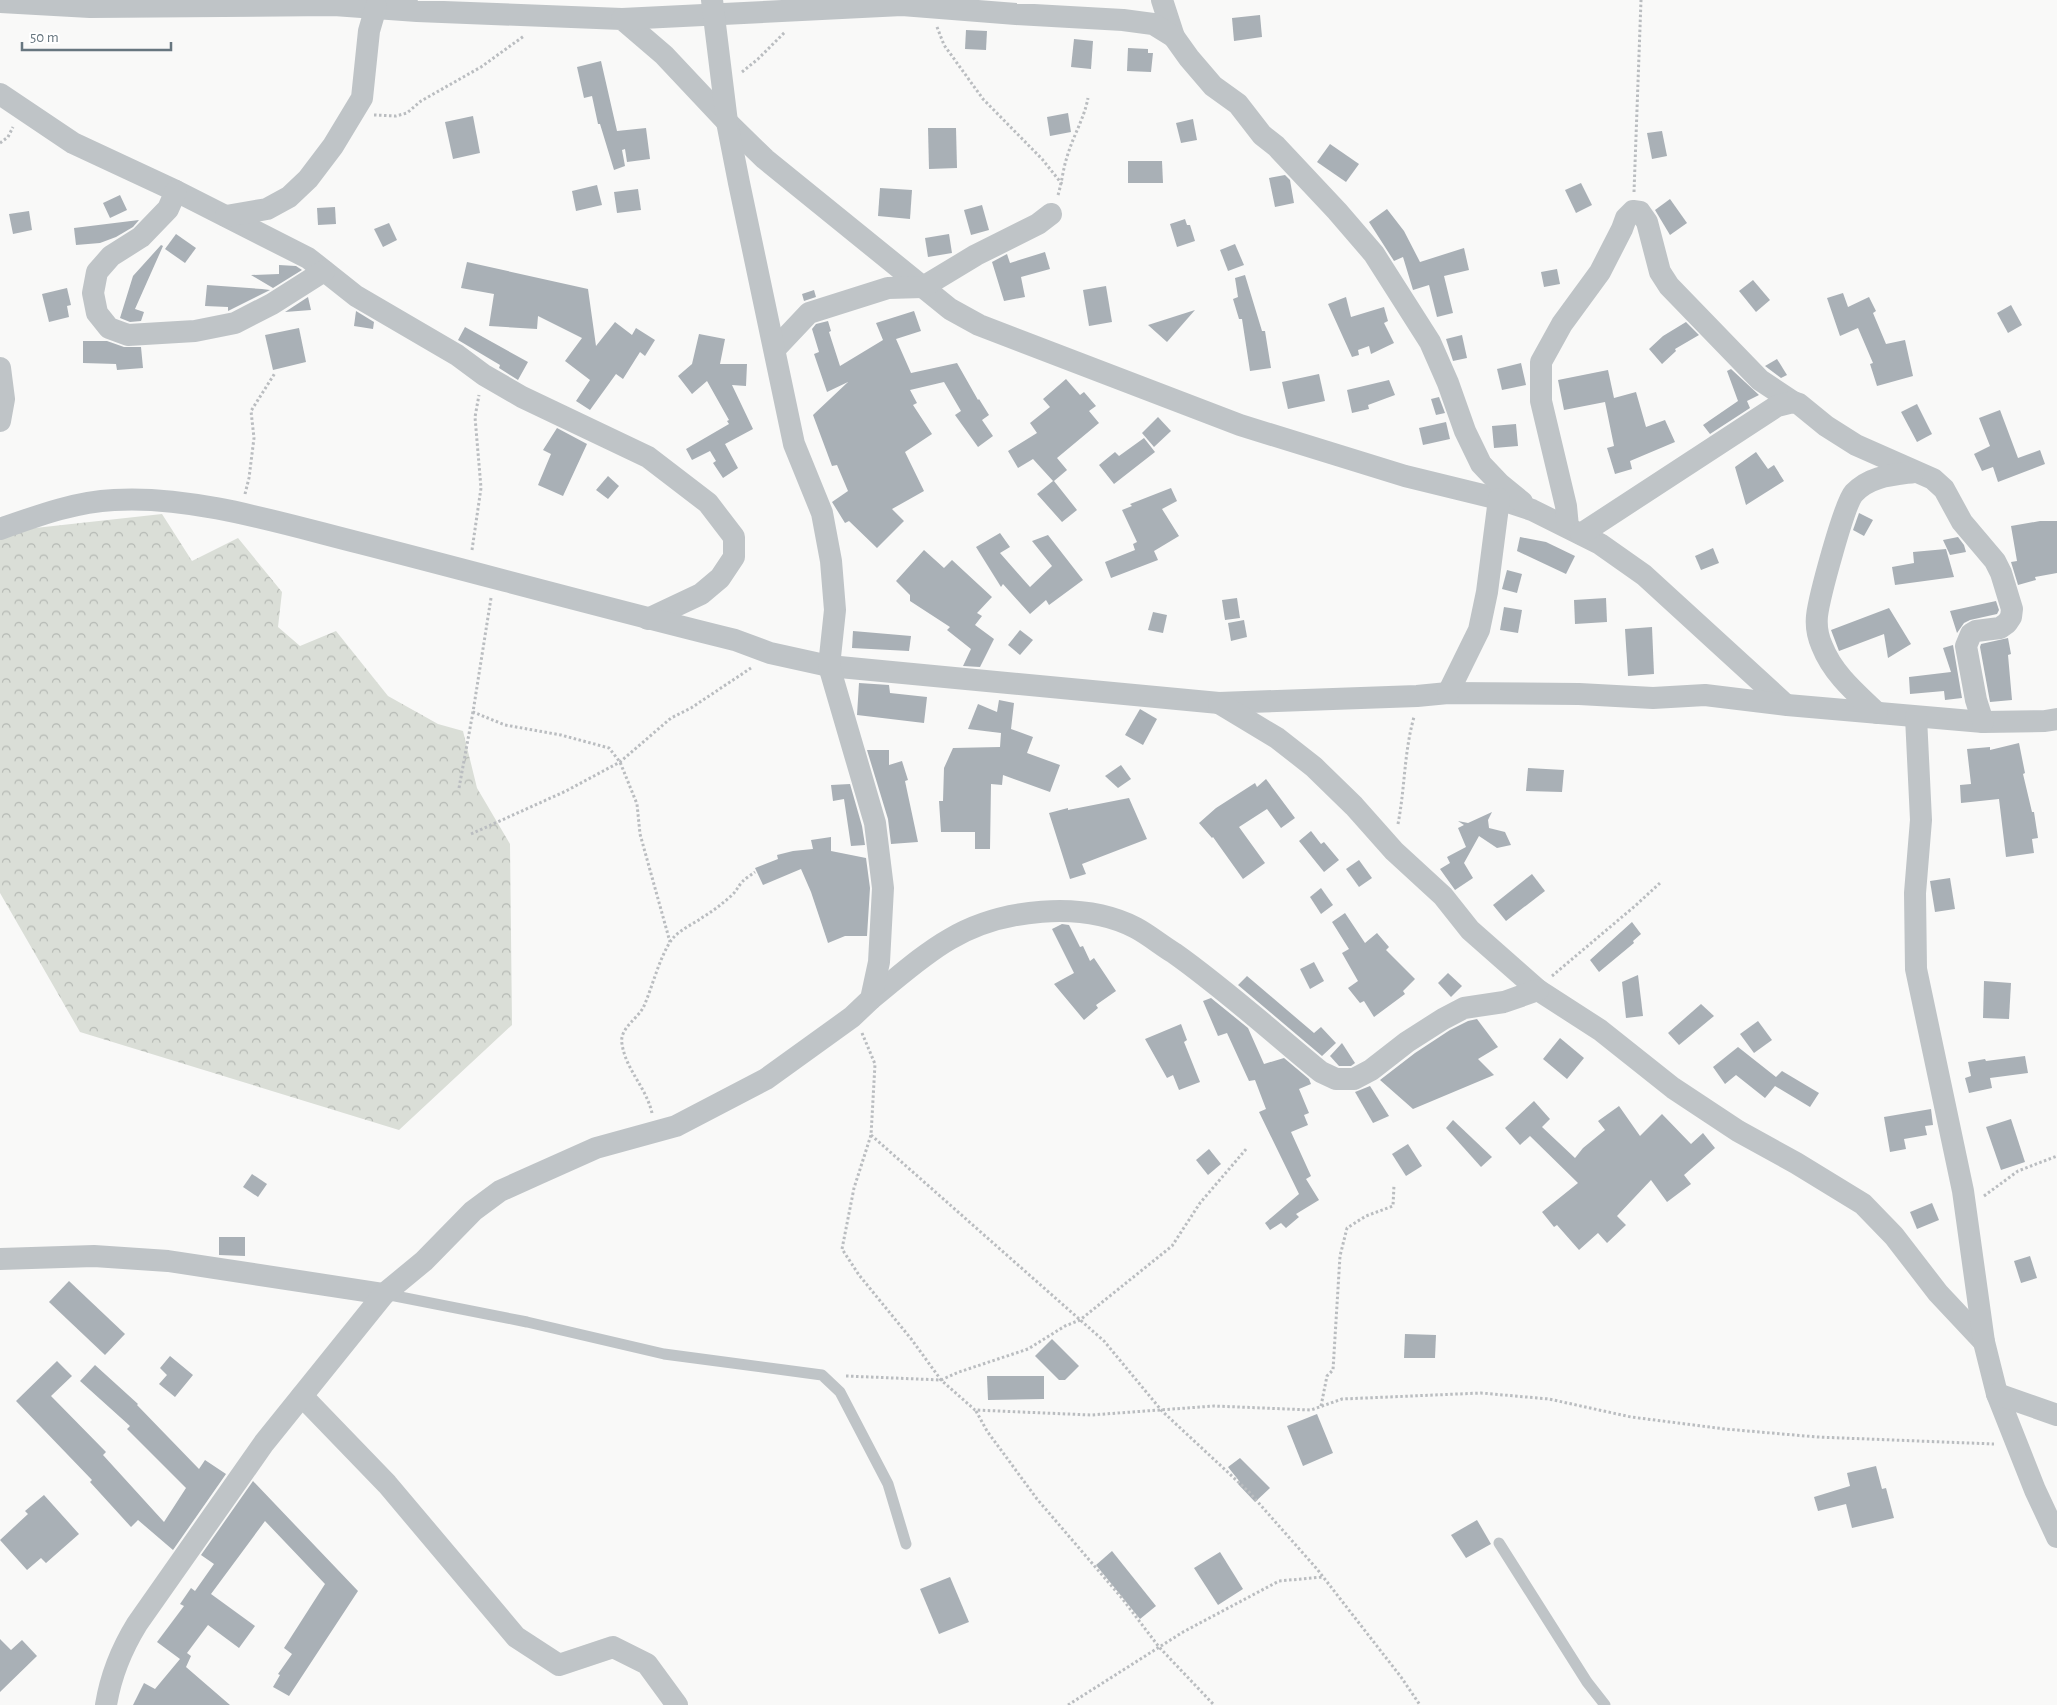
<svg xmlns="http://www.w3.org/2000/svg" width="2057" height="1705" font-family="'Alegreya Sans',sans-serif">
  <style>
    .forest { fill: url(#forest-crowns) }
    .building { fill: #a9b0b6 }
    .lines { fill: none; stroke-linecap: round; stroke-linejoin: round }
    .path { stroke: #babdc0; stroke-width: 3; stroke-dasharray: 2.5 2.5; stroke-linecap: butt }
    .lane { stroke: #bfc4c7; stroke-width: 11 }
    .street { stroke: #bfc4c7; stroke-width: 22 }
  </style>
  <defs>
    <pattern id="forest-crowns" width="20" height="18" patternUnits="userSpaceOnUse" patternTransform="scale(1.25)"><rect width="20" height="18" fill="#daded7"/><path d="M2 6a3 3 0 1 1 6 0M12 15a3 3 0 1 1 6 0" fill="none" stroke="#b5b9b4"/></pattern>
  </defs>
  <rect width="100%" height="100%" fill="#f9f9f8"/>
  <path class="forest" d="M162 514 192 561 238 538 282 592 278 627 300 646 336 631 388 696 438 724 463 731 477 788 510 844 512 1025 399 1130 80 1032 0 893V539L26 529Z"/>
  <g class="building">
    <path d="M1260 15 1262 37 1234 41 1232 18Z"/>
    <path d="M966 30 987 31 986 50 965 49Z"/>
    <path d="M1074 39 1093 41 1091 69 1071 67Z"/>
    <path d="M1128 48 1148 49V53H1153L1151 72 1127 71Z"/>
    <path d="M601 61 617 131 646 128 650 159 627 162 625 149 622 150 625 166 614 170 600 124H598L592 96 584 98 577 67Z"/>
    <path d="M1068 113 1071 132 1050 136 1047 117Z"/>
    <path d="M473 116 480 153 453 159 445 122Z"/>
    <path d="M1193 119 1197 140 1181 143 1176 123Z"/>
    <path d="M928 128H956L957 168 929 169Z"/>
    <path d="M1662 131 1667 156 1652 159 1647 133Z"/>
    <path d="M1330 144 1359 164 1346 182 1317 162Z"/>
    <path d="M1128 161H1162L1163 183H1128Z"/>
    <path d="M1285 175 1290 180 1294 203 1275 207 1269 178Z"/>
    <path d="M1581 183 1592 205 1576 213 1565 190Z"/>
    <path d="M597 185 602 205 576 211 572 191Z"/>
    <path d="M880 188 912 190 910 219 878 216Z"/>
    <path d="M638 189 641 210 617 213 614 192Z"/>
    <path d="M120 195 127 210 110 218 103 203Z"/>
    <path d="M1670 199 1687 223 1670 235 1655 210Z"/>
    <path d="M982 205 989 230 971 235 964 210Z"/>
    <path d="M335 207 336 224 318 225 317 208Z"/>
    <path d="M1387 209 1404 231 1420 262 1464 248 1469 270 1444 276 1453 313 1437 317 1429 285 1413 290 1403 257 1394 261 1369 222Z"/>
    <path d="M29 211 32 230 13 234 9 214Z"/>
    <path d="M1185 219 1187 225H1190L1195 241 1177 247 1170 224Z"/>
    <path d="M139 220 133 227 116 237 100 243 76 245 74 228Z"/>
    <path d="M389 223 397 240 383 247 374 229Z"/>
    <path d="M176 234 196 248 185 263 165 249Z"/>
    <path d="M949 234 952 253 928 257 925 238Z"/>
    <path d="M1235 244 1244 265 1228 271 1220 250Z"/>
    <path d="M161 245 163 246 135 309 144 312 141 321 130 322 120 318 133 276Z"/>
    <path d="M1045 252 1050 269 1021 277 1025 297 1004 301 992 262 1007 254 1010 263Z"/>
    <path d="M467 262 588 289 596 346 615 322 632 335 636 328 655 340 645 356 640 352 623 379 616 374 590 410 576 401 590 380 565 361 582 338 538 316 537 329 489 326 494 294 461 288Z"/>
    <path d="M279 265 296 266 302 270 273 288 251 275 279 274Z"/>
    <path d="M1557 269 1560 284 1544 287 1541 272Z"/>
    <path d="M1245 275 1262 331H1265L1271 368 1250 371 1242 319H1239L1233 299 1238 297 1235 278Z"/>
    <path d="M1753 280 1770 300 1756 312 1739 291Z"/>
    <path d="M207 285 262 289 270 290 228 311V307L205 306Z"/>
    <path d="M1106 286 1112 322 1089 326 1083 290Z"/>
    <path d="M67 288 71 305 67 306 69 317 49 322 42 294Z"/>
    <path d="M814 290 816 297 804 301 802 294Z"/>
    <path d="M1843 293 1848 307 1869 297 1876 311 1873 313 1886 344 1905 340 1913 376 1877 386 1870 364 1873 363 1858 328 1840 336 1827 298Z"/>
    <path d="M308 297 311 310 285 312Z"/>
    <path d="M1346 297 1351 317 1384 307 1388 321 1384 323 1394 343 1371 354 1369 346 1358 350 1359 355 1352 357 1328 304Z"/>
    <path d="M2011 305 2022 325 2008 333 1997 313Z"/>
    <path d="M1195 310 1167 342 1148 325Z"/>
    <path d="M356 311 374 322 373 329 354 326Z"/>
    <path d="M914 311 921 331 896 339 911 373 957 363 978 400 979 399 989 415 982 420 993 436 978 447 955 415 961 411 944 382 910 390 917 403 913 405 932 434 905 452 924 491 892 509 904 521 877 548 849 521 845 523 832 502 848 491 837 465 832 466 813 415 848 382 827 392 814 354 819 352 812 329 816 324 828 321 831 331 829 332 840 366 883 340 876 323Z"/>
    <path d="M1686 322 1699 335 1675 349 1676 351 1662 364 1649 349 1663 336Z"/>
    <path d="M465 327 528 362 518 380 499 368 500 365 458 340Z"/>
    <path d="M299 328 306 362 273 370 265 335Z"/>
    <path d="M699 334 725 339 720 364H747L746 386 732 385 753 429 725 444 738 468 723 478 713 463 716 461 710 451 692 460 686 449 729 424 727 421 729 420 707 381 692 394 678 376 692 364Z"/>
    <path d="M1462 335 1467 358 1453 361 1446 339Z"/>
    <path d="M83 341H107L124 347H141L143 368 117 370 116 364 83 363Z"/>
    <path d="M1777 359 1787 375 1781 378 1765 366Z"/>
    <path d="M1521 363 1526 385 1502 390 1497 369Z"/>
    <path d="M1731 369 1759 395 1747 401 1750 408 1710 434 1703 425 1738 401 1727 371Z"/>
    <path d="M1608 370 1614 398 1636 392 1646 427 1665 420 1675 442 1630 461 1632 469 1615 474 1607 448 1614 446 1605 402 1564 410 1558 380Z"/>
    <path d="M1319 374 1325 401 1288 409 1282 382Z"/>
    <path d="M1066 379 1080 395 1084 392 1096 406 1089 411 1099 423 1057 458 1067 470 1054 481 1077 510 1062 522 1037 494 1053 481 1033 459 1018 468 1008 451 1037 433 1030 423 1050 407 1043 399Z"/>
    <path d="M1389 380 1395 395 1368 405 1369 409 1352 413 1347 390Z"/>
    <path d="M1439 397 1445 413 1436 415 1431 399Z"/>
    <path d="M1917 404 1932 434 1917 442 1901 412Z"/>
    <path d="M2000 410 2018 458 2040 450 2045 464 1998 482 1993 467 1982 471 1974 454 1990 446 1979 418Z"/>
    <path d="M1158 417 1171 431 1154 447 1142 433Z"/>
    <path d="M1446 422 1450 439 1423 445 1419 428Z"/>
    <path d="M1516 424 1518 446 1494 448 1492 426Z"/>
    <path d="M557 428 587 444 563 496 538 485 551 454 543 450Z"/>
    <path d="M1144 438 1155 452 1114 484 1099 465 1115 452 1119 456Z"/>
    <path d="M1756 452 1768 469 1774 465 1784 481 1746 505 1735 467Z"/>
    <path d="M608 476 619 486 608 499 596 490Z"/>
    <path d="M1171 488 1177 501 1162 509 1179 536 1154 551 1158 560 1111 578 1105 562 1135 550 1133 544 1137 542 1122 510 1132 506 1130 504Z"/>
    <path d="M1859 513 1873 520 1864 536 1853 530Z"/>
    <path d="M2040 521H2057V573L2035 577 2036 580 2018 585 2011 562 2017 561 2011 526Z"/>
    <path d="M1000 533 1010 547 1000 553 1030 587 1052 566 1032 541 1048 535 1083 580 1049 605 1046 600 1030 614 1003 584 1001 587 976 547Z"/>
    <path d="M1520 537 1546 542 1575 556 1566 574 1517 551Z"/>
    <path d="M1958 537 1964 545 1966 552 1950 555 1943 540Z"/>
    <path d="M1713 548 1719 563 1701 570 1695 556Z"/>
    <path d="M1946 549 1954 577 1895 585 1892 567 1914 563 1913 552Z"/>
    <path d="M924 550 944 568 952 560 992 597 977 613 982 616 975 625 994 639 980 667 963 666 971 649 947 630 950 627 910 601V595L896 581Z"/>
    <path d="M1507 570 1522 574 1517 593 1502 589Z"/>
    <path d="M1237 598 1240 618 1225 620 1222 600Z"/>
    <path d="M1606 598 1607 622 1575 624 1574 600Z"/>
    <path d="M1996 601 1999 610 1997 614 1970 620 1964 623 1957 633 1950 611Z"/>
    <path d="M1504 607 1522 610 1518 633 1500 630Z"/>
    <path d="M1889 608 1911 644 1888 658 1884 634 1839 651 1831 630Z"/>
    <path d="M1153 612 1167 615 1163 633 1148 630Z"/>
    <path d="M1244 620 1247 637 1231 641 1228 623Z"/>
    <path d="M1652 627 1654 674 1628 676 1625 629Z"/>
    <path d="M1020 630 1033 640 1020 655 1008 645Z"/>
    <path d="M853 631 911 636 909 651 852 648Z"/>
    <path d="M2008 638 2011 654 2008 655 2012 700 1990 702 1980 647 1981 644Z"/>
    <path d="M1953 645 1962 698 1945 700 1944 691 1910 694 1909 677 1951 672 1943 648Z"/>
    <path d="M859 683 889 685 890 693 927 697 924 723 857 715Z"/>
    <path d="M999 700 1014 703 1011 729 1033 737 1027 753 1060 765 1050 792 1003 775 1002 785 991 784 990 849H975V832H941L939 801H943L944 768 953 748 1000 747 1001 733 968 729 978 704 997 712Z"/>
    <path d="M1140 709 1157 719 1143 745 1125 735Z"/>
    <path d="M2019 743 2025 773 2023 774 2032 812H2034L2038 838 2032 839 2034 853 2006 857 1999 799 1961 803 1960 785 1971 784 1967 749 1990 747V750Z"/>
    <path d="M867 750H889V765L902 761 908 780 905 781 918 842 891 844 888 819Z"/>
    <path d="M1121 765 1131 779 1118 788 1105 776Z"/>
    <path d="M1528 768 1564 770 1562 792 1526 791Z"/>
    <path d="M1266 779 1295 818 1281 828 1267 809 1239 827 1265 863 1243 879 1213 837 1212 838 1199 823 1216 808 1255 783 1257 787Z"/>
    <path d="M850 784 862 826 865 845 851 846 844 799 833 801 831 785Z"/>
    <path d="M1129 798 1147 839 1082 864 1086 874 1070 879 1049 813 1068 808V810Z"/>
    <path d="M1492 812 1488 820 1489 828 1505 832 1511 845 1497 848 1479 836 1464 863 1473 878 1455 890 1440 869 1450 863 1447 857 1466 847 1458 828 1464 825 1458 821 1468 823Z"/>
    <path d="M1311 831 1321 844 1324 842 1339 860 1324 872 1299 841Z"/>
    <path d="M831 837V851L866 858 870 888 867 936H845L828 943 811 892 801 869 763 885 755 868 778 859 777 855 793 851 813 849 811 840Z"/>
    <path d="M1359 860 1372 878 1359 887 1346 869Z"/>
    <path d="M1532 874 1545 891 1506 921 1493 905Z"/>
    <path d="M1950 878 1955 909 1935 912 1930 881Z"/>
    <path d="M1321 888 1333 905 1321 914 1310 897Z"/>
    <path d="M1345 913 1365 943 1377 933 1389 947 1386 950 1415 979 1403 991 1405 994 1374 1017 1364 1001 1360 1003 1348 988 1358 981 1342 953 1349 949 1332 922Z"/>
    <path d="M1632 922 1641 934 1633 941 1634 943 1599 972 1590 960Z"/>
    <path d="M1062 924 1069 925 1080 947 1083 946 1090 961 1094 958 1116 991 1096 1005 1098 1008 1084 1020 1054 984 1074 973 1052 929Z"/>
    <path d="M1314 962 1324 981 1310 989 1300 969Z"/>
    <path d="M1448 973 1462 986 1451 997 1438 983Z"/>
    <path d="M1638 975 1643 1016 1626 1018 1622 982Z"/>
    <path d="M1247 976 1314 1033 1321 1027 1336 1043 1322 1056 1238 985Z"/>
    <path d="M1984 981 2011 983 2009 1019 1983 1018Z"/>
    <path d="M1211 998 1248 1028 1264 1064 1284 1058 1309 1079 1311 1084 1299 1089 1309 1113 1304 1115 1308 1125 1291 1132 1311 1176 1306 1179 1319 1200 1296 1214 1299 1217 1286 1228 1281 1223 1270 1230 1265 1223 1299 1194 1259 1112 1266 1109 1255 1080 1249 1081 1227 1033 1218 1036 1203 1001Z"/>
    <path d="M1701 1004 1714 1016 1679 1045 1668 1033Z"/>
    <path d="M1477 1019 1498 1047 1478 1059 1494 1075 1413 1109 1380 1080 1415 1053 1450 1030 1468 1021Z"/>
    <path d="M1758 1021 1772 1040 1754 1053 1740 1034Z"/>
    <path d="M1181 1024 1187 1040 1184 1042 1200 1082 1179 1090 1173 1075 1167 1078 1145 1039Z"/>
    <path d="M1560 1038 1584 1058 1567 1079 1543 1059Z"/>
    <path d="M1342 1043 1355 1063 1351 1066H1339L1330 1056Z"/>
    <path d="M1738 1047 1776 1077 1782 1071 1819 1093 1810 1107 1775 1086 1765 1098 1736 1075 1725 1084 1713 1067Z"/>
    <path d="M2025 1056 2028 1073 1990 1078 1992 1088 1969 1093 1965 1078 1971 1076 1968 1062 1985 1059 1986 1061Z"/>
    <path d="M1370 1086 1389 1116 1373 1123 1355 1092Z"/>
    <path d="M1534 1101 1550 1119 1542 1127 1575 1158 1583 1148 1605 1130 1598 1121 1619 1106 1640 1136 1662 1114 1691 1144 1703 1133 1715 1148 1684 1175 1691 1184 1667 1202 1651 1180 1617 1216 1626 1225 1607 1243 1598 1233 1579 1250 1557 1225 1554 1227 1542 1212 1578 1183 1530 1136 1520 1145 1505 1128Z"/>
    <path d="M1931 1109 1933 1125 1925 1126 1927 1135 1904 1139 1906 1149 1890 1152 1884 1117Z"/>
    <path d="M2011 1119 2025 1162 2001 1170 1986 1127Z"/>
    <path d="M1453 1120 1492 1157 1481 1167 1446 1128Z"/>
    <path d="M1408 1144 1422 1166 1406 1176 1392 1154Z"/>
    <path d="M1209 1149 1221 1164 1208 1175 1196 1160Z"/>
    <path d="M252 1174 267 1184 258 1197 243 1187Z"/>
    <path d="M1932 1203 1939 1220 1917 1229 1910 1212Z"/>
    <path d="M219 1237H245V1256L219 1255Z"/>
    <path d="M2030 1256 2037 1278 2021 1283 2014 1261Z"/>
    <path d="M69 1281 125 1334 105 1355 49 1302Z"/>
    <path d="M1405 1334 1436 1335 1435 1358H1404Z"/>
    <path d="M1052 1339 1079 1366 1065 1380H1059L1035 1356Z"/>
    <path d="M170 1356 193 1375 175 1397 159 1384 167 1375 160 1368Z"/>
    <path d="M57 1361 72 1376 51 1396 106 1452 103 1455 164 1522 186 1488 127 1429 130 1426 80 1381 95 1365 138 1404 137 1405 199 1469 205 1460 226 1474 173 1550 138 1520 131 1527 90 1482 92 1480 16 1401Z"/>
    <path d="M987 1376H1044V1399L988 1400Z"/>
    <path d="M1317 1414 1333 1453 1303 1466 1287 1426Z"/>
    <path d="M1240 1458 1270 1488 1255 1502 1238 1484 1240 1482 1228 1467Z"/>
    <path d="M1876 1466 1882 1489 1886 1488 1894 1518 1852 1528 1846 1504 1818 1511 1814 1497 1850 1486 1847 1473Z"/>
    <path d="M253 1481 358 1591 289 1696 273 1687 280 1675 278 1674 292 1654 284 1648 325 1584 265 1521 211 1594 255 1626 239 1648 208 1625 187 1653 191 1656 186 1667 230 1705H133L144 1683 155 1689 180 1659 157 1642 184 1606 180 1604 191 1588 195 1591 214 1564 201 1555Z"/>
    <path d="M44 1495 79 1534 46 1563 41 1558 27 1570 0 1540 28 1514 25 1511Z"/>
    <path d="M1477 1520 1491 1544 1466 1558 1451 1535Z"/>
    <path d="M1112 1551 1156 1606 1140 1619 1096 1565Z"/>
    <path d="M1220 1552 1243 1589 1218 1605 1194 1568Z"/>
    <path d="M950 1577 969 1622 939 1634 920 1589Z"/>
    <path d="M0 1639 11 1650 22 1640 37 1656 0 1692Z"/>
  </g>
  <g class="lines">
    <g class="path">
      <path d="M937 27 944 45 983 99 1042 159 1062 184"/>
      <path d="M742 72 758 59 785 32"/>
      <path d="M374 115 396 116 407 113 421 101 481 67 524 36"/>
      <path d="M0 143 8 137 13 127"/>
      <path d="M1634 192 1641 0"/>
      <path d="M1058 195C1062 182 1063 169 1067 157 1073 136 1084 119 1088 98"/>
      <path d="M245 494 249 478 254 438 251 411 275 373"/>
      <path d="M472 550 481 488 475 417 479 395"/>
      <path d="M491 598 473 712 505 725 561 735 609 748 620 762 637 804 640 834 670 942"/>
      <path d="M459 788 473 712"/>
      <path d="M1398 824C1405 788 1404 752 1414 717"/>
      <path d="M471 834 566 791 620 762 671 718 691 708 751 668"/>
      <path d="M1552 976 1635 906 1660 883"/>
      <path d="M862 1033 875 1064 871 1135 854 1188 842 1249 859 1275 912 1340 941 1380 975 1410 1091 1415 1214 1406 1311 1410 1342 1399 1481 1393 1549 1399 1631 1417 1725 1429 1817 1437 1994 1444"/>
      <path d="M652 1113C646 1087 626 1070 622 1044 619 1028 638 1019 644 1006 653 985 658 962 670 942 678 930 692 925 703 917 713 911 722 904 731 896 736 892 738 886 743 881 746 878 751 875 755 872"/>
      <path d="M871 1135 1104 1341 1162 1411 1249 1492 1317 1569 1401 1677 1420 1705"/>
      <path d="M1984 1196 2018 1171 2057 1156"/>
      <path d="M846 1376 941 1380 959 1372 1028 1349 1065 1326 1080 1320 1172 1246 1200 1203 1247 1148"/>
      <path d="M1321 1406 1327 1376 1333 1370 1340 1256 1347 1228 1366 1216 1393 1206 1394 1185"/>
      <path d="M976 1411 987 1431 1037 1499 1121 1597 1159 1647 1214 1705"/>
      <path d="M1068 1705 1183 1632 1279 1581 1323 1577"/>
    </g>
    <g class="lane">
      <path d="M385 1294 527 1322 664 1354 822 1375 840 1392 888 1484 906 1544"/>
      <path d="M1499 1543 1587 1682 1605 1705"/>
    </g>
    <g class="street">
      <path d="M1162 0 1174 37"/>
      <path d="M0 2 90 7 334 5 417 11 622 19 664 55 727 122 765 159 950 309 979 325 1240 425 1405 476 1499 499 1532 510 1600 544 1644 575 1785 704"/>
      <path d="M622 19 902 5 1016 14 1123 20 1153 24 1174 37 1189 58 1213 86 1238 104 1262 135 1276 146 1337 211 1374 254 1430 342 1448 383 1465 431 1481 464 1500 484 1522 502"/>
      <path d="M0 94 73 143 176 191 308 258 356 296 457 355 484 375 522 397 648 457 708 503 734 537V557L720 578 701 594 648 619"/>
      <path d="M176 191 168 209 141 237 111 256 97 272 93 293 97 313 109 328 128 335 195 331 235 323 272 304 324 271"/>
      <path d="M226 216 267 209 289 197 308 179 333 146 362 98 369 31 376 7"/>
      <path d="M775 349 809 313 888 288 923 287 976 255 1038 224 1051 214"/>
      <path d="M0 368 4 399 0 421"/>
      <path d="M1568 527 1566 506 1541 401V362L1562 324 1600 272 1622 229 1626 218 1633 211 1640 212 1647 222 1660 272 1669 286 1760 380 1793 402"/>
      <path d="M0 529C37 516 74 502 114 500 192 495 284 524 360 543 485 575 609 609 735 640L770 653 829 666 1219 703 1417 696 1448 693 1579 694 1653 698 1705 695 1787 705 1983 722 2045 721 2057 719"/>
      <path d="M1581 534 1777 406 1793 402 1799 404 1826 426 1856 445 1933 479 1944 489 1962 522 1995 561 2001 573 2012 609 2011 617 2007 623 2000 628 1976 631 1971 634 1966 646 1976 700 1983 722"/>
      <path d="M1448 693 1479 630 1487 592 1499 499"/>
      <path d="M1219 703 1277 738 1314 767 1354 806 1394 851 1443 896 1470 930 1538 990 1600 1030 1673 1088 1738 1131 1796 1163 1863 1204 1894 1236 1938 1293 1984 1342"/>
      <path d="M1877 713C1856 693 1833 674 1822 646 1818 637 1816 626 1817 616 1819 598 1844 504 1854 493 1870 476 1892 475 1914 472"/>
      <path d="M1916 717 1921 820 1915 893 1916 969 1963 1191 1984 1342 1997 1394 2035 1490 2057 1537"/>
      <path d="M871 999C896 979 922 955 950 939 1001 909 1082 900 1136 928 1149 935 1161 945 1174 953 1225 989 1272 1032 1321 1072L1336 1079H1354L1371 1070 1407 1042 1443 1019 1464 1008 1504 1002 1538 990"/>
      <path d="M0 1259 94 1256 168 1261 384 1294"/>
      <path d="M1997 1394 2057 1415"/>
      <path d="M302 1396 387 1484 516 1637 559 1665 613 1647 647 1664 677 1705"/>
      <path d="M106 1705C111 1674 121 1650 137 1624L264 1443 384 1294 424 1261 473 1211 500 1191 540 1173 596 1148 676 1126 766 1079 852 1017 871 999 879 962 883 888 875 823 829 666 835 610 831 561 822 513 794 444 739 183 727 122 712 0"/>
    </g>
  </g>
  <path d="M22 42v8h149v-8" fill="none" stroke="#67767f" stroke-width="2.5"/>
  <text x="30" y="42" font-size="15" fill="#67767f" stroke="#ffffff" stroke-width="4" paint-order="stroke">50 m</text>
</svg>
